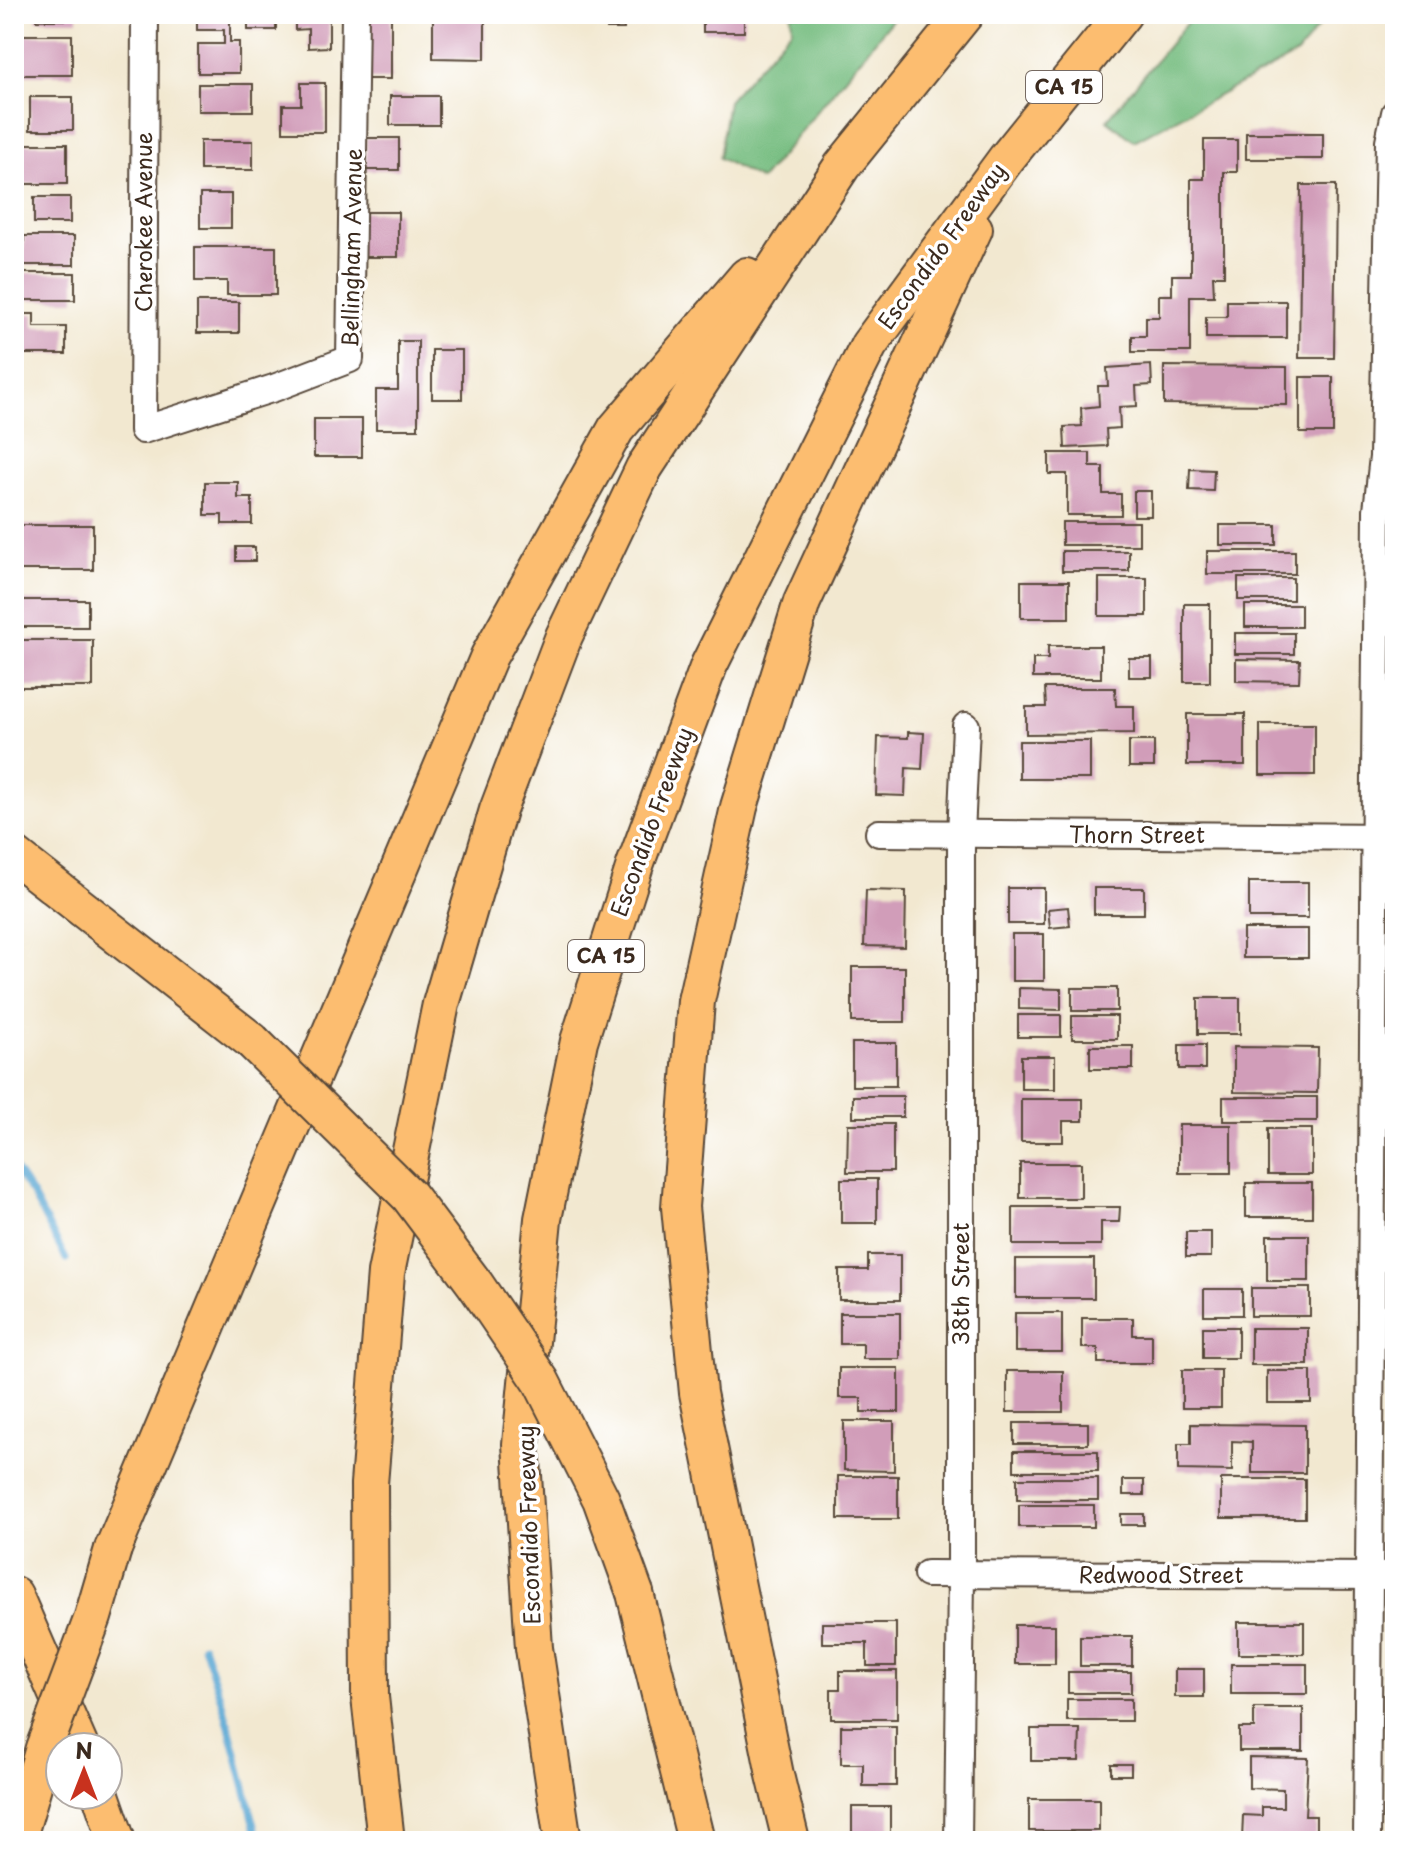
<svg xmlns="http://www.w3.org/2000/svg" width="1409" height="1855" font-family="'Playpen Sans',sans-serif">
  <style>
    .forest { fill: #78be82; stroke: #5a7450; stroke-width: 2 }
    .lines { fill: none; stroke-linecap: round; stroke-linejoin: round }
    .stream { stroke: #5aa7d3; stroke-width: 7 }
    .building { fill: #d19db9 }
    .minor-casing { stroke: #564639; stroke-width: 30 }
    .highway-casing { stroke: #564639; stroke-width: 40 }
    .minor { stroke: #fff; stroke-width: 26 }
    .highway { stroke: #fcbd6f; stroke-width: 36 }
    .highway-bridge-casing { stroke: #564639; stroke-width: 40; stroke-linecap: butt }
    .highway-bridge { stroke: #fcbd6f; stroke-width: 36 }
    .labels { text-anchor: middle; stroke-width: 7; stroke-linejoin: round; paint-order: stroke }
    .shield { fill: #fff; stroke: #766a62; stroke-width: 2 }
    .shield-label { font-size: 20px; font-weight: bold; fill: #3b2a1e }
    .street-label { font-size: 22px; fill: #3b2a1e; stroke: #fff }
  </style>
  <rect width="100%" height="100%" fill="#fff"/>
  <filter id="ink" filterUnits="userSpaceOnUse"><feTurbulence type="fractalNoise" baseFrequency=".0125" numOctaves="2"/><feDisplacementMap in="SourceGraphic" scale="16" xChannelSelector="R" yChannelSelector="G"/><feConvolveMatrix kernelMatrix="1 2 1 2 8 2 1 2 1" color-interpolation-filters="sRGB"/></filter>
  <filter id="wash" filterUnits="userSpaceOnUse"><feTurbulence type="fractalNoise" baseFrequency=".006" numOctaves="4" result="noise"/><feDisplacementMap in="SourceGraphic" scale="32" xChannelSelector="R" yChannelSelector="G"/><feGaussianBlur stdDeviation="1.8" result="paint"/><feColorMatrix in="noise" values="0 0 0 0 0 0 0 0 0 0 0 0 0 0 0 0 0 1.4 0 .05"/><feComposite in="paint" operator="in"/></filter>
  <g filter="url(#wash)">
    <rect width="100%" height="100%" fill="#f2e8d0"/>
    <g class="forest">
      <path d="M791 14H897L761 180 719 158 728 101 792 29Z"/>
      <path d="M1194 14H1328L1297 54 1134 141 1107 120Z"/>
    </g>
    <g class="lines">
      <g class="stream">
        <path d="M14 1168 32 1194 66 1259"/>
        <path d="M203 1645 226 1715 259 1841"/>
      </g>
    </g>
    <g id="blocks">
      <g class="building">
        <rect x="36" y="14" width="42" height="6"/>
        <path d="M197 14H230V42H239V73H198V44H224V30H197Z"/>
        <rect x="248" y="14" width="28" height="16"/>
        <path d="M295 14H329V47L308 48V29L295 30Z"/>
        <rect x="356" y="14" width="35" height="65"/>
        <path d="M433 14H495V21H485V59L433 58Z"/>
        <path d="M607 14H658V20H624V29H607Z"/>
        <rect x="703" y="14" width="41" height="18"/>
        <rect x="21" y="35" width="51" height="40"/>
        <path d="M301 83H325V132H283V105H301Z"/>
        <rect x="198" y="84" width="55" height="27"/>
        <rect x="390" y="96" width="49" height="29"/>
        <rect x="30" y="97" width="43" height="33"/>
        <rect x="1246" y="133" width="77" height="26"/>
        <rect x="366" y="138" width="33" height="32"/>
        <path d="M1204 140H1237V172H1224V276H1213L1214 296H1190V352H1132V336H1146V317H1159V295H1172V275H1191V179H1204Z"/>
        <rect x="200" y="141" width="53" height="29"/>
        <rect x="17" y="144" width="50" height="40"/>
        <path d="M1301 185H1336L1334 358H1299Z"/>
        <rect x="200" y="194" width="31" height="34"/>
        <rect x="34" y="197" width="36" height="26"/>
        <rect x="355" y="212" width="43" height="45"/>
        <rect x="24" y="236" width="50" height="29"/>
        <path d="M195 247H276V295H227V281H195Z"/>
        <rect x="20" y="273" width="55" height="27"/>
        <path d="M1227 301H1286V338H1206V317H1227Z"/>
        <rect x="197" y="302" width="42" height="31"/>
        <path d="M16 314H34V327H66V354H16Z"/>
        <path d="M398 341H418V429H376V390H398Z"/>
        <rect x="432" y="350" width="30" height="49"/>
        <path d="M1151 365 1152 385 1136 386 1137 406 1119 407 1120 428 1106 429 1107 446 1065 448 1064 427 1082 426 1081 408 1099 406 1098 386H1108L1107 368Z"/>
        <path d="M1164 366 1287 367V405L1164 404Z"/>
        <rect x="1300" y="377" width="33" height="56"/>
        <rect x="314" y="419" width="48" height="38"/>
        <path d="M1049 453H1090V467H1103V494H1121V515H1067V474H1049Z"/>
        <path d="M1190 469 1214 470 1213 491 1189 490Z"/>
        <path d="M205 482H238V498H252V524H222V515H205Z"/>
        <rect x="1134" y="491" width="17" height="25"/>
        <rect x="1062" y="522" width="77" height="23"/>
        <rect x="14" y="525" width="79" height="45"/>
        <rect x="1220" y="525" width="56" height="20"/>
        <rect x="236" y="547" width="19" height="14"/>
        <rect x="1062" y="551" width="67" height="20"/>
        <rect x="1207" y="551" width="88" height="23"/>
        <rect x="1099" y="578" width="48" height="38"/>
        <rect x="1238" y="578" width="55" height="22"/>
        <rect x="1021" y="581" width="48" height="37"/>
        <rect x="14" y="600" width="74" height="27"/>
        <rect x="1184" y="604" width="26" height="78"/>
        <rect x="1245" y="605" width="56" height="22"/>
        <rect x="1235" y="633" width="59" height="21"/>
        <rect x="14" y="640" width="79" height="47"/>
        <path d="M1048 646H1101V678H1033V659H1048Z"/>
        <rect x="1129" y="658" width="23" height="19"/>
        <path d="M1236 659 1300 660 1299 682 1236 681Z"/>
        <path d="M1045 688H1115L1116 706H1134V733L1026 734V707H1046Z"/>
        <rect x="1187" y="714" width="58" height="51"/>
        <rect x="1260" y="724" width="55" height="51"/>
        <path d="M908 732 924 733 922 769 906 768 905 796 876 795 878 737 908 738Z"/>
        <rect x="1019" y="741" width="71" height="38"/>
        <rect x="1129" y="741" width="25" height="26"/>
        <rect x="1249" y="882" width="59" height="36"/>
        <rect x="1008" y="888" width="36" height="36"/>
        <rect x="1094" y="888" width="50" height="26"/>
        <path d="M866 890 906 891 905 947 864 946Z"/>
        <path d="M1068 907 1070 926 1050 928 1048 909Z"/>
        <rect x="1243" y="929" width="65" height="29"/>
        <rect x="1012" y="934" width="32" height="47"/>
        <rect x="852" y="967" width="53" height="55"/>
        <path d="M1019 988 1061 989V1010L1019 1009Z"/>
        <rect x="1072" y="988" width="45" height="23"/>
        <rect x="1198" y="998" width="42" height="36"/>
        <rect x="1018" y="1015" width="43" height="22"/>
        <rect x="1072" y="1016" width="45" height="23"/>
        <rect x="852" y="1043" width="44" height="43"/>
        <rect x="1179" y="1045" width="26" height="24"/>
        <rect x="1090" y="1046" width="43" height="23"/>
        <path d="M1234 1047 1318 1048 1317 1093 1234 1092Z"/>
        <rect x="1021" y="1056" width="34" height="33"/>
        <rect x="853" y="1096" width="50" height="21"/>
        <rect x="1223" y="1097" width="94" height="24"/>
        <path d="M1021 1099H1083V1121H1063V1142H1021Z"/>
        <path d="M848 1124H893V1172H847Z"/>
        <rect x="1179" y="1125" width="52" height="48"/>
        <rect x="1268" y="1129" width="44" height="46"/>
        <rect x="1020" y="1163" width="61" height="35"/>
        <rect x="841" y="1179" width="36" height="44"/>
        <rect x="1246" y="1183" width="66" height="34"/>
        <path d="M1013 1207H1120L1119 1222H1101V1245H1013Z"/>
        <rect x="1186" y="1232" width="25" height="25"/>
        <rect x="1267" y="1235" width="42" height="46"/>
        <path d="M868 1255H900V1300H839V1270H868Z"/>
        <rect x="1016" y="1259" width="78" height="39"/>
        <rect x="1251" y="1288" width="59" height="28"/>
        <rect x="1204" y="1289" width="38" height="26"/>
        <path d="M840 1313H900V1359H863V1344H840Z"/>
        <rect x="1015" y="1313" width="47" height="39"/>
        <path d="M1082 1318H1133V1335H1152V1363H1098V1348H1082Z"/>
        <rect x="1203" y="1327" width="35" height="31"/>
        <rect x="1251" y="1328" width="57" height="37"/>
        <path d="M839 1368H899V1412H861V1398H839Z"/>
        <rect x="1182" y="1370" width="39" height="38"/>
        <rect x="1007" y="1371" width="56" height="41"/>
        <rect x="1267" y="1371" width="44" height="32"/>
        <path d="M844 1421H894V1471L844 1470Z"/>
        <rect x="1014" y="1423" width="74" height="21"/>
        <path d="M1191 1424 1305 1425V1473H1252V1442L1232 1441V1471L1178 1470V1444H1191Z"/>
        <rect x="1014" y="1451" width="84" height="20"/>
        <rect x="838" y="1476" width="60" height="43"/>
        <rect x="1017" y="1478" width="81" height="22"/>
        <rect x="1221" y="1479" width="84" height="39"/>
        <rect x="1123" y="1480" width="21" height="15"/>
        <rect x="1019" y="1505" width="75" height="22"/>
        <rect x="1121" y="1514" width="23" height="11"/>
        <rect x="1238" y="1622" width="66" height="32"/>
        <path d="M822 1623H896V1666H867V1643H822Z"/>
        <rect x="1015" y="1625" width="40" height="39"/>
        <rect x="1080" y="1636" width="52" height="30"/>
        <rect x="1231" y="1664" width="76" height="30"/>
        <rect x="1175" y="1669" width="29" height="28"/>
        <path d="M840 1671H897V1719H831V1689H840Z"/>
        <rect x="1068" y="1672" width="63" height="21"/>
        <rect x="1067" y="1699" width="64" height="22"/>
        <path d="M1254 1708H1303V1751H1239V1728H1254Z"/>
        <path d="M841 1726H896V1786H863V1764H841Z"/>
        <path d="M1031 1729H1080L1079 1761H1031Z"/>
        <path d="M1249 1757 1308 1758 1305 1816H1316V1841H1242L1243 1815 1262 1816V1807H1283V1789L1249 1788Z"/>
        <rect x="1111" y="1764" width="20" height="11"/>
        <rect x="1029" y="1799" width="70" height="32"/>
        <rect x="852" y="1807" width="38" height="34"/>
        <rect x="1045" y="1838" width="48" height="3"/>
      </g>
    </g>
  </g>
  <g filter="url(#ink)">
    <use href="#blocks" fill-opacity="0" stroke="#564639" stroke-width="2"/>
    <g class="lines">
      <defs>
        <g id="minor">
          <path d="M145 14 143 430 274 388 350 359 355 14"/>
          <path d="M879 833 1395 837"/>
          <path d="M927 1574 1395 1576"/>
          <path d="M958 1841 961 1574V834L966 726"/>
          <path d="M1367 1841 1377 510 1383 457 1389 141 1395 113"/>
        </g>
        <g id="highway">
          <path d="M14 855 252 1041"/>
          <path d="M113 1549 489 656 616 429 747 276"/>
          <path d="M635 1593 696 1841"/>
          <path d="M14 1595 80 1747"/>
          <path d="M101 1795 117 1841"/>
          <path d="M386 1841 370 1697 369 1484 386 1273 441 1004 498 810 564 636 644 468 842 166 965 14"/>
          <path d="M563 1841 534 1648 521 1444 543 1219 579 1041 635 865 709 665 869 345 1006 159 1123 14"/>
          <path d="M791 1841 775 1775 698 1393 680 1207 696 1001 739 807 802 602 974 229"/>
        </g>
      </defs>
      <use href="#minor" class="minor-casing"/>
      <use href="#highway" class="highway-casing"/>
      <use href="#minor" class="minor"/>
      <use href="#highway" class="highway"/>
      <defs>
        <g id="highway-bridge">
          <path d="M252 1041 409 1196 475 1284 541 1381 601 1499 635 1593"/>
          <path d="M17 1841 44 1748 93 1617 113 1549"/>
        </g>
      </defs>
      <use href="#highway-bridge" class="highway-bridge-casing"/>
      <use href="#highway-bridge" class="highway-bridge"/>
    </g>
  </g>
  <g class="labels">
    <g class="shield">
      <rect x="1026" y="71" width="76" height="32" rx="6"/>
      <rect x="568" y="940" width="76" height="32" rx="6"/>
    </g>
    <g class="shield-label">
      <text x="1064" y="94">CA 15</text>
      <text x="606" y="963">CA 15</text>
    </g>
    <g class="street-label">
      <text transform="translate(144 222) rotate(-90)" y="8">Cherokee Avenue</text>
      <text transform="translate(942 246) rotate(-54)" y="8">Escondido Freeway</text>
      <text transform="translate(352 248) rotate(-89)" y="8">Bellingham Avenue</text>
      <text transform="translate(652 822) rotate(-70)" y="8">Escondido Freeway</text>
      <text x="1137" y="843">Thorn Street</text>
      <text transform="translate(961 1284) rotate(-90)" y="8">38th Street</text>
      <text transform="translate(529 1525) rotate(-92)" y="8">Escondido Freeway</text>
      <text x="1161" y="1583">Redwood Street</text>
    </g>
  </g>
  <rect width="1409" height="1855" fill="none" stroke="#fff" stroke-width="48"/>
  <g transform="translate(84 1771)"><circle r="38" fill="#ffffff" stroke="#b1aaa5" stroke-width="2"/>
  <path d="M0-6L14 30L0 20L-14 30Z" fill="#c8321e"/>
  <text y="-12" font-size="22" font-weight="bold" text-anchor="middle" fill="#3b2a1e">N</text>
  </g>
</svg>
